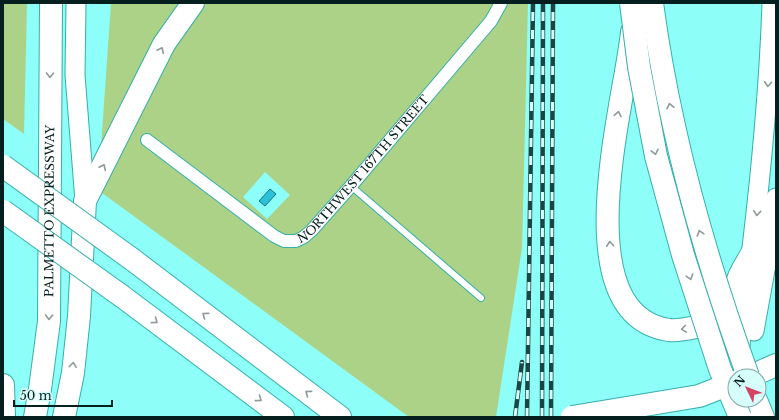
<svg xmlns="http://www.w3.org/2000/svg" width="779" height="420" font-family="'Libre Baskerville',serif">
  <style>
    .green { fill: #abd287; fill-rule: evenodd }
    .building { fill: #2bc2d9; stroke: #117280 }
    .lines { fill: none; stroke-linecap: round; stroke-linejoin: round }
    .service-casing { stroke: #36afaa; stroke-width: 8 }
    .minor-casing { stroke: #36afaa; stroke-width: 14 }
    .primary-casing { stroke: #36afaa; stroke-width: 21 }
    .motorway-casing { stroke: #36afaa; stroke-width: 24 }
    .service { stroke: #fff; stroke-width: 6 }
    .minor { stroke: #fff; stroke-width: 12 }
    .primary { stroke: #fff; stroke-width: 19 }
    .motorway { stroke: #fff; stroke-width: 22 }
    .rail-casing { stroke: #1b4442; stroke-width: 4.5 }
    .rail { stroke: #d6fefb; stroke-width: 3; stroke-dasharray: 9; stroke-linecap: butt }
    .motorway-bridge-casing { stroke: #36afaa; stroke-width: 24; stroke-linecap: butt }
    .motorway-bridge { stroke: #fff; stroke-width: 22 }
    .oneway { stroke: #8e9a9a }
    .labels { text-anchor: middle; stroke-width: 4; stroke-linejoin: round; paint-order: stroke }
    .street-label { font-size: 12px; fill: #051f1e; stroke: #d6fefb }
  </style>
  <rect width="100%" height="100%" fill="#8dfef8"/>
  <g class="green">
    <path d="M3 3H27L24 134 3 119Z"/>
    <path d="M111 3H528L522 248 496 417H409L98 190ZM265 172 290 195 267 219 243 197Z"/>
  </g>
  <path class="building" d="M270 189 276 194 265 206 259 201Z"/>
  <g class="lines">
    <defs>
      <path id="service" d="M351 186 481 298"/>
      <g id="minor">
        <path id="s1" d="M147 140 274 236 284 241H296L304 237 312 230 351 186 491 21 501 3"/>
      </g>
      <g id="primary">
        <path d="M76 3 75 75 85 201"/>
        <path d="M754 331 767 259 776 198"/>
        <path d="M739 353C754 237 768 120 772 3"/>
      </g>
      <g id="motorway">
        <path d="M632 32C626 98 562 314 669 330 678 331 687 329 696 327 724 319 730 302 739 277 742 269 748 261 752 253"/>
        <path d="M133 260 340 417"/>
        <path d="M123 297 283 417"/>
        <path d="M751 376 776 365"/>
        <path d="M3 385 4 417"/>
        <path d="M756 400 763 417"/>
        <path id="s2" d="M35 417 40 389 49 321 51 3"/>
        <path d="M64 417 73 373 79 316 85 201 164 44 193 3"/>
      </g>
    </defs>
    <use href="#service" class="service-casing"/>
    <use href="#minor" class="minor-casing"/>
    <use href="#primary" class="primary-casing"/>
    <use href="#motorway" class="motorway-casing"/>
    <use href="#service" class="service"/>
    <use href="#minor" class="minor"/>
    <use href="#primary" class="primary"/>
    <use href="#motorway" class="motorway"/>
    <defs>
      <g id="rail">
        <path d="M515 417 522 362"/>
        <path d="M527 417 533 3"/>
        <path d="M542 417 543 3"/>
        <path d="M551 417 553 3"/>
      </g>
    </defs>
    <use href="#rail" class="rail-casing"/>
    <use href="#rail" class="rail"/>
    <defs>
      <g id="motorway-bridge">
        <path d="M631 3 639 67 656 156 683 255 720 369 740 417"/>
        <path d="M652 3C669 130 704 255 748 376"/>
        <path d="M3 166 133 260"/>
        <path d="M3 211 123 297"/>
        <path d="M572 417 699 396 735 382"/>
      </g>
    </defs>
    <use href="#motorway-bridge" class="motorway-bridge-casing"/>
    <use href="#motorway-bridge" class="motorway-bridge"/>
  </g>
  <defs><path id="oneway-chevron" d="M-2-3.5L2.5 0L-2 3.5" fill="none" stroke-width="1.6" stroke-linecap="round" stroke-linejoin="round"/></defs>
  <g class="oneway">
    <use href="#oneway-chevron" transform="translate(161 50) rotate(-63)"/>
    <use href="#oneway-chevron" transform="translate(50 75) rotate(91)"/>
    <use href="#oneway-chevron" transform="translate(768 84) rotate(94)"/>
    <use href="#oneway-chevron" transform="translate(670 106) rotate(-102)"/>
    <use href="#oneway-chevron" transform="translate(618 114) rotate(-80)"/>
    <use href="#oneway-chevron" transform="translate(655 152) rotate(78)"/>
    <use href="#oneway-chevron" transform="translate(103 167) rotate(-63)"/>
    <use href="#oneway-chevron" transform="translate(757 213) rotate(96)"/>
    <use href="#oneway-chevron" transform="translate(700 233) rotate(-107)"/>
    <use href="#oneway-chevron" transform="translate(610 244) rotate(-94)"/>
    <use href="#oneway-chevron" transform="translate(690 277) rotate(72)"/>
    <use href="#oneway-chevron" transform="translate(205 315) rotate(-143)"/>
    <use href="#oneway-chevron" transform="translate(49 317) rotate(92)"/>
    <use href="#oneway-chevron" transform="translate(155 321) rotate(37)"/>
    <use href="#oneway-chevron" transform="translate(684 329) rotate(171)"/>
    <use href="#oneway-chevron" transform="translate(73 365) rotate(-83)"/>
    <use href="#oneway-chevron" transform="translate(308 393) rotate(-143)"/>
    <use href="#oneway-chevron" transform="translate(259 399) rotate(37)"/>
  </g>
  <g class="labels">
    <g class="street-label">
      <text dy="4" stroke="none"><textPath href="#s1" startOffset="281">NORTHWEST 167TH STREET</textPath></text>
      <text dy="4" stroke="none"><textPath href="#s2" startOffset="207">PALMETTO EXPRESSWAY</textPath></text>
    </g>
  </g>
  <rect width="779" height="420" fill="none" stroke="#051f1e" stroke-width="8"/>
  <g transform="translate(747 388) rotate(313)"><circle r="19" fill="#d6fefb" stroke="#82a5a3"/>
  <path d="M0-3L7 15L0 10L-7 15Z" fill="#d34364"/>
  <text y="-6" font-size="11" font-weight="bold" text-anchor="middle" fill="#051f1e">N</text>
  </g>
  <path d="M14 400v6h98v-6" fill="none" stroke="#051f1e" stroke-width="2"/>
  <text x="20" y="400" font-size="12" fill="#051f1e" stroke="#d6fefb" stroke-width="3" paint-order="stroke">50 m</text>
</svg>
